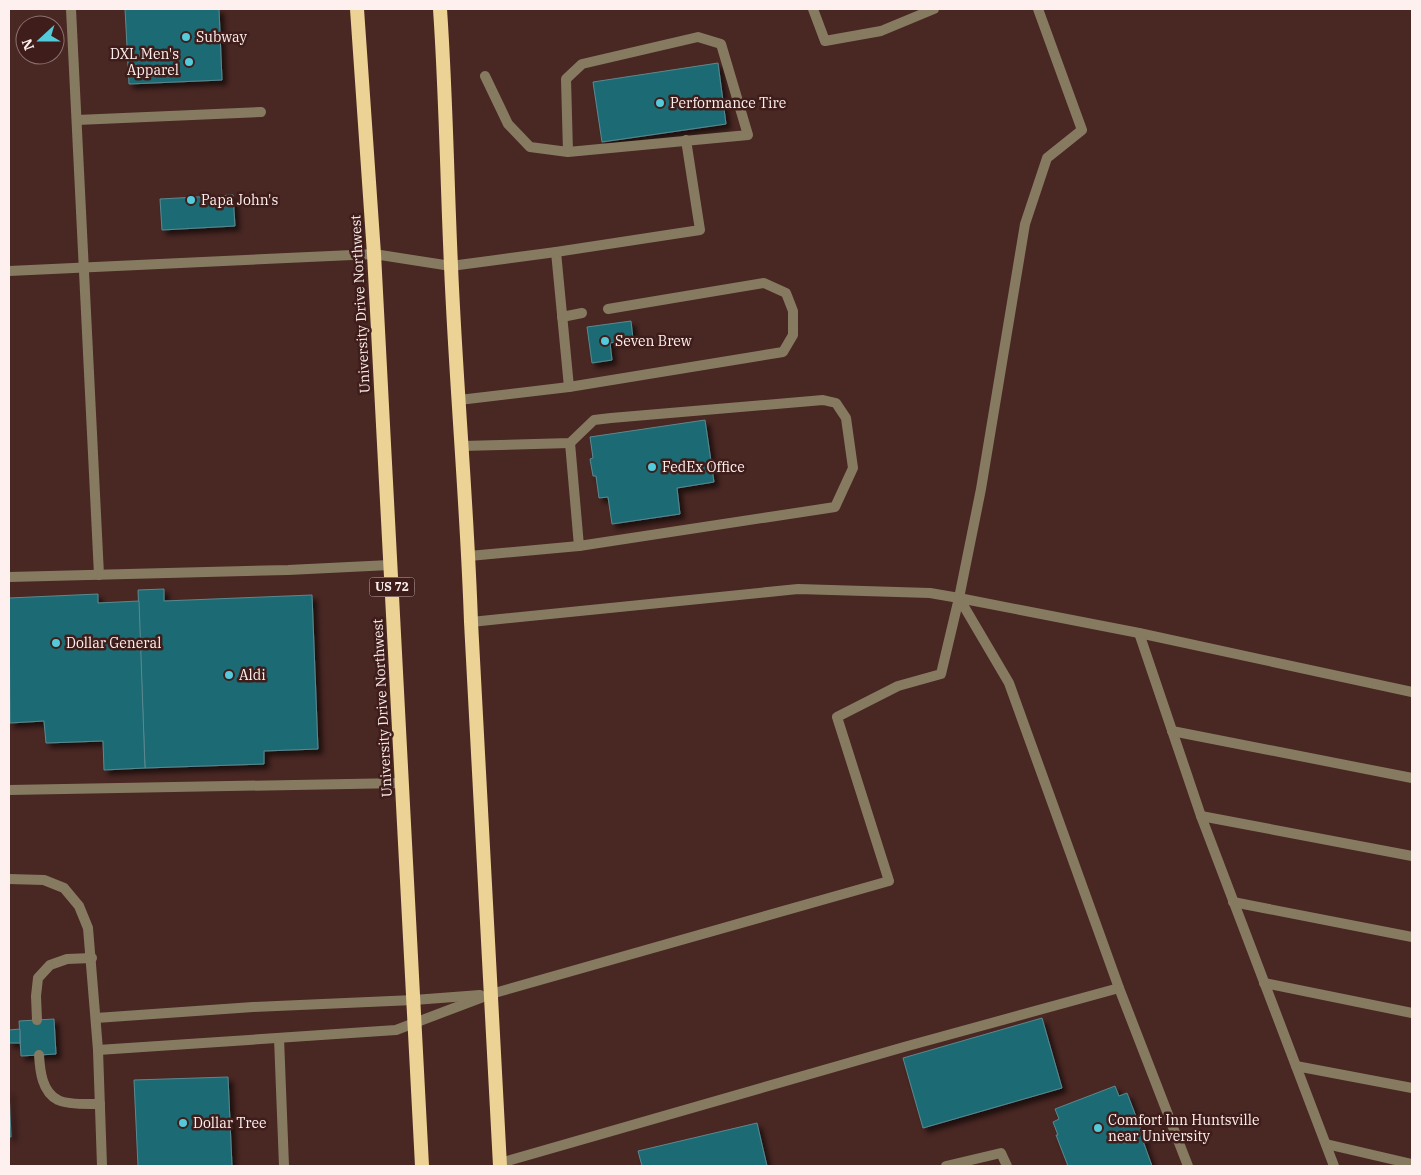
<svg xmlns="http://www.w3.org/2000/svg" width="1421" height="1175" font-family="'IBM Plex Serif',serif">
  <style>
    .building { fill: #1d6a73; stroke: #5a8990; filter: url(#shadow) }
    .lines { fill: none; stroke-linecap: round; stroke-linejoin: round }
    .service { stroke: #867b60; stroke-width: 10 }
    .trunk { stroke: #ecd294; stroke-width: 14 }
    .poi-dot { fill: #53cbdb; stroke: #3e1d1a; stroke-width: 2 }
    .labels { text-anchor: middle; stroke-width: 5; stroke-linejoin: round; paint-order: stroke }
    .shield { fill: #3e1d1a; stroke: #c4b1ae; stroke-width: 1 }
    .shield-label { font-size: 12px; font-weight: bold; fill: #fef0ee }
    .poi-label { font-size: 14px; fill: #fef0ee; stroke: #3e1d1a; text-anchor: start }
    .street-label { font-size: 14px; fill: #fef0ee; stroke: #3e1d1a }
  </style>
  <defs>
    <filter id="shadow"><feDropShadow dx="4.5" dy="4.5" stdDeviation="2.5" flood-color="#0009"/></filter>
  </defs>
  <rect width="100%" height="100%" fill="#492723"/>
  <g class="building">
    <path d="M125 9H219L222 80 129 84Z"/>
    <path d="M718 63 726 124 602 142 593 82Z"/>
    <path d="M233 195 235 226 162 230 160 199Z"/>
    <path d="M631 321 633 339 610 343 612 360 592 363 587 327Z"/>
    <path d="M705 420 714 482 677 488 680 514 612 524 608 497 599 498 596 476H593L590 459 593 458 590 437Z"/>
    <path d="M164 589V601L312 595 318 749 264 751V764L145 768 138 590Z"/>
    <path d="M98 594V603L139 601 145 768 104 770 103 741 46 743 44 721 10 723 9 598Z"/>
    <path d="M1042 1018 1062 1088 923 1128 903 1058Z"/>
    <path d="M54 1019 56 1054 21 1056 19 1021Z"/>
    <path d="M20 1029V1043H9V1030Z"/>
    <path d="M228 1077 232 1166H138L134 1080Z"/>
    <path d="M1115 1086 1119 1096 1127 1093 1145 1140 1143 1141 1152 1166H1068L1056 1135H1058L1053 1122 1059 1119 1055 1109Z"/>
    <path d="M9 1090 11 1137H9Z"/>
    <path d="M757 1123 767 1166H642L638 1151Z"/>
  </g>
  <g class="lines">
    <g class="service">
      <path d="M71 9 99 575"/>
      <path d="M813 9 825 41 881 31 934 9"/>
      <path d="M485 76 508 124 530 147 568 152 748 135 721 44 698 37 582 64 566 79 568 152"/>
      <path d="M77 120 261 112"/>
      <path d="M556 252 569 387"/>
      <path d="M9 271 374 254 451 266 556 252 700 230 686 140"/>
      <path d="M562 317 582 313"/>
      <path d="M459 400 569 387 783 352 793 335V311L786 293 764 283 608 309"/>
      <path d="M570 443 579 546"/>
      <path d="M462 446 570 443 594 420 611 418 823 400 836 403 846 418 853 468 835 507 579 546 469 556"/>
      <path d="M9 577 288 570 390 565"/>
      <path d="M959 598 1009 683 1119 988 1188 1166"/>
      <path d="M471 622 798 589 930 593 959 598 1139 633 1412 692"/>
      <path d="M1139 633 1201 816 1334 1166"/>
      <path d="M1172 731 1412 778"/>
      <path d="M9 790 402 783"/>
      <path d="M1201 816 1412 856"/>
      <path d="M9 879 44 880 64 888 79 906 88 928 98 1050 102 1166"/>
      <path d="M1233 902 1412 937"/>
      <path d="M1264 983 1412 1013"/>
      <path d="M96 1018 253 1007 414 1000 480 995"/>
      <path d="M37 1020 36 996 38 978 50 965 67 959 92 958"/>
      <path d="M279 1038 284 1166"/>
      <path d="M98 1050 396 1030 491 994 889 881 837 717 898 686 941 674 959 598 981 489 1025 224 1047 158 1082 130 1038 9"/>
      <path d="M39 1055C40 1071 42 1092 58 1100 67 1105 89 1104 100 1104"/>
      <path d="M1296 1066 1412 1088"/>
      <path d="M1326 1144 1412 1164"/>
      <path d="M500 1163 904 1047 1119 988"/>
      <path d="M946 1166 1001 1153 1007 1166"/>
    </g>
    <g class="trunk">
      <path d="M357 9 374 254 422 1166"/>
      <path d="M440 9C446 95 447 180 451 266 456 385 467 503 471 622L500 1166"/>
    </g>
  </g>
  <g class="poi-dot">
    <circle cx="186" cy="37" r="5"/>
    <circle cx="189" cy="62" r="5"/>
    <circle cx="660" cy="103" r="5"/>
    <circle cx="191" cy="200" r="5"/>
    <circle cx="605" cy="341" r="5"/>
    <circle cx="652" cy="467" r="5"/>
    <circle cx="56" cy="643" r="5"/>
    <circle cx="229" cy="675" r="5"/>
    <circle cx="183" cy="1123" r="5"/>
    <circle cx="1098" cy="1128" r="5"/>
  </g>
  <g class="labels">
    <rect class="shield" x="369.5" y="577.5" width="45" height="19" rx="4"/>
    <g class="shield-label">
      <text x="392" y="591">US 72</text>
    </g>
    <g class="poi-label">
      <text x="196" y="42">Subway</text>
      <text x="179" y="59" text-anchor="end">DXL Men's<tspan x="179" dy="16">Apparel</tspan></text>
      <text x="670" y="108">Performance Tire</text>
      <text x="201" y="205">Papa John's</text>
      <text x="615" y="346">Seven Brew</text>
      <text x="662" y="472">FedEx Office</text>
      <text x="66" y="648">Dollar General</text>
      <text x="239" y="680">Aldi</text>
      <text x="1108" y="1125">Comfort Inn Huntsville<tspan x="1108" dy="16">near University</tspan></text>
      <text x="193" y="1128">Dollar Tree</text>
    </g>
    <g class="street-label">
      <text transform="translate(360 304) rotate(-93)" y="5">University Drive Northwest</text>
      <text transform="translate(382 708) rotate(-93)" y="5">University Drive Northwest</text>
    </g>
  </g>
  <rect width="1421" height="1175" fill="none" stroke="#fef0ee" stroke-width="20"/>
  <g transform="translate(40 40) rotate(249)"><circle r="24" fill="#3e1d1a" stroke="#8b716f"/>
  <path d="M0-4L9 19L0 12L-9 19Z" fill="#53cbdb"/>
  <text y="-8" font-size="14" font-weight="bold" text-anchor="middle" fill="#fef0ee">N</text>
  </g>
</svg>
